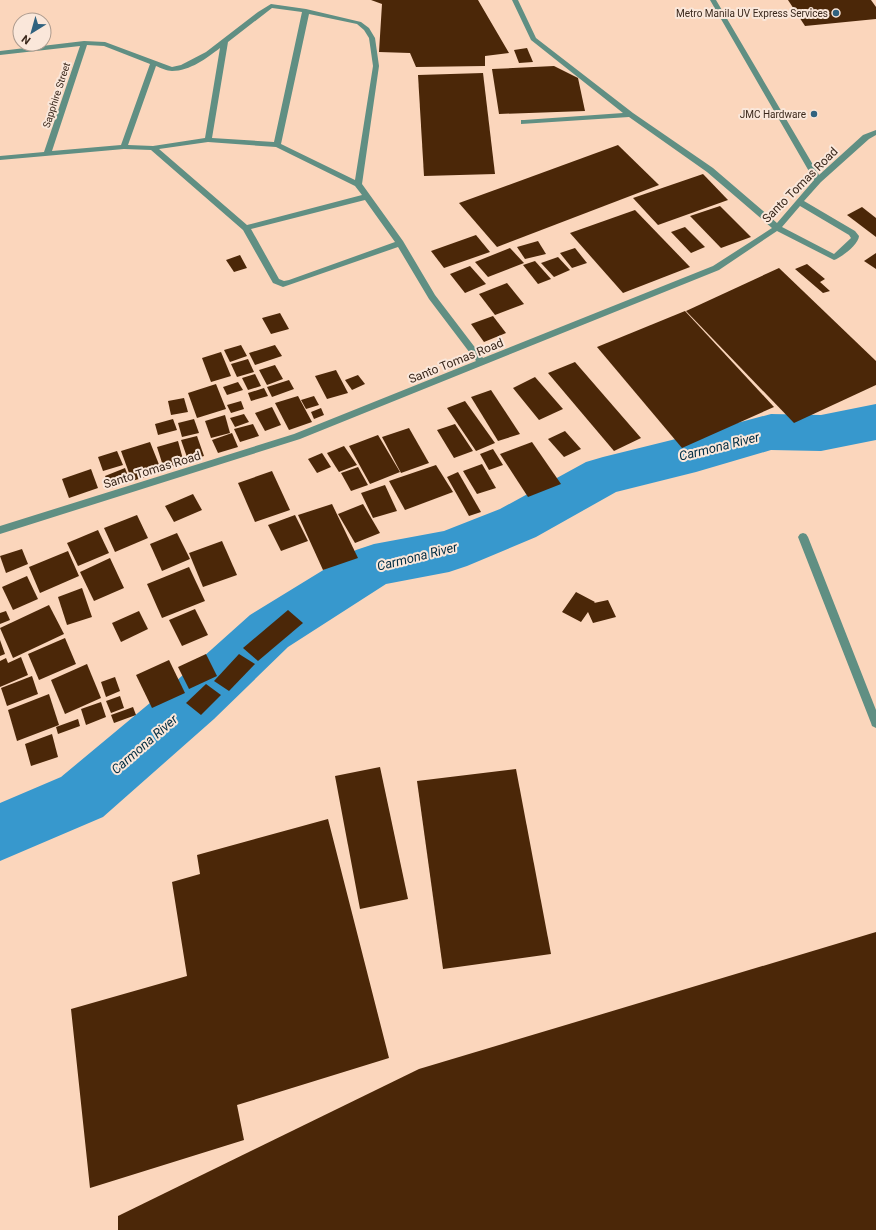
<svg xmlns="http://www.w3.org/2000/svg" width="876" height="1230" font-family="Roboto,sans-serif">
  <style>
    .lines { fill: none; stroke-linecap: round; stroke-linejoin: round }
    .river { fill: #3798cd; fill-rule: evenodd }
    .building { fill: #4b2708 }
    .minor { fill: #608f83; fill-rule: evenodd }
    .poi-dot { fill: #30627f; stroke: #fae7da; stroke-width: 1.5 }
    .labels { text-anchor: middle; stroke-width: 4; stroke-linejoin: round; paint-order: stroke }
    .far-poi-label { font-size: 10px; fill: #3a281c; stroke: #fae7da; text-anchor: end }
    .far-street-label { font-size: 10px; fill: #3a281c; stroke: #fae7da }
    .street-label { font-size: 12px; fill: #3a281c; stroke: #fae7da }
    .water-label { font-size: 13px; font-style: italic; fill: #022d43; stroke: #fae7da }
  </style>
  <rect width="100%" height="100%" fill="#fbd6bc"/>
  <g class="lines">
    <path class="river" d="M876 404V440L821 451 771 450 696 472 616 492 536 537 467 566 449 572 386 584 288 647 214 719 103 817 0 861V803L61 777 174 683 250 615 356 550 374 544 444 531 500 509 586 462 603 457 696 434 771 414 821 415Z"/>
  </g>
  <g class="building">
    <path d="M371 0H478L509 53 485 56V66L416 67 410 53 379 52 382 4Z"/>
    <path d="M788 0H871L876 7V19L805 26Z"/>
    <path d="M527 48 533 62 519 63 514 50Z"/>
    <path d="M554 66 578 78 585 111 499 114 492 69Z"/>
    <path d="M483 73 495 174 424 176 418 75Z"/>
    <path d="M618 145 659 185 497 247 459 203Z"/>
    <path d="M703 174 728 200 658 225 633 198Z"/>
    <path d="M720 206 751 237 721 248 690 216Z"/>
    <path d="M862 207 876 218V237L847 215Z"/>
    <path d="M635 210 690 267 623 293 570 233Z"/>
    <path d="M685 227 705 247 691 253 671 232Z"/>
    <path d="M476 235 490 252 444 268 431 251Z"/>
    <path d="M538 241 546 254 525 259 517 247Z"/>
    <path d="M510 248 524 263 488 277 475 262Z"/>
    <path d="M575 248 587 263 572 268 560 253Z"/>
    <path d="M876 253V269L864 261Z"/>
    <path d="M240 255 247 268 234 272 226 260Z"/>
    <path d="M558 257 570 270 554 277 541 263Z"/>
    <path d="M535 261 551 279 538 284 523 265Z"/>
    <path d="M807 264 825 279 820 282 830 291 823 293 795 269Z"/>
    <path d="M470 266 486 284 465 293 450 274Z"/>
    <path d="M779 268 876 361V385L794 423 686 311Z"/>
    <path d="M507 283 524 304 495 315 479 294Z"/>
    <path d="M685 311 774 407 682 448 597 347Z"/>
    <path d="M280 313 289 329 271 334 262 318Z"/>
    <path d="M493 316 506 333 484 342 471 324Z"/>
    <path d="M241 345 247 356 230 362 224 350Z"/>
    <path d="M275 345 282 356 255 365 249 353Z"/>
    <path d="M221 352 231 376 211 382 202 358Z"/>
    <path d="M248 359 254 372 237 377 231 364Z"/>
    <path d="M575 362 641 438 614 451 548 373Z"/>
    <path d="M275 365 283 379 267 385 259 370Z"/>
    <path d="M336 370 348 393 327 399 315 376Z"/>
    <path d="M255 374 261 386 248 390 242 378Z"/>
    <path d="M358 375 365 384 352 390 345 380Z"/>
    <path d="M535 377 563 409 539 420 513 388Z"/>
    <path d="M289 380 294 389 272 397 267 387Z"/>
    <path d="M238 382 243 390 227 395 223 387Z"/>
    <path d="M216 384 226 409 197 418 188 393Z"/>
    <path d="M264 388 268 396 251 401 248 393Z"/>
    <path d="M491 390 520 434 498 441 471 397Z"/>
    <path d="M298 396 312 422 289 430 275 403Z"/>
    <path d="M314 396 319 405 306 409 301 400Z"/>
    <path d="M184 398 188 412 171 415 168 401Z"/>
    <path d="M241 401 244 409 231 413 227 405Z"/>
    <path d="M465 401 495 443 476 451 447 408Z"/>
    <path d="M272 407 281 425 265 431 255 413Z"/>
    <path d="M321 408 324 415 314 419 311 412Z"/>
    <path d="M244 414 249 422 235 427 230 418Z"/>
    <path d="M225 415 230 433 211 438 205 421Z"/>
    <path d="M173 419 177 430 158 435 155 424Z"/>
    <path d="M194 419 199 433 182 437 178 423Z"/>
    <path d="M253 424 259 436 240 442 234 429Z"/>
    <path d="M455 424 473 451 454 458 437 430Z"/>
    <path d="M409 428 429 463 401 473 382 437Z"/>
    <path d="M565 431 581 449 564 457 548 439Z"/>
    <path d="M232 433 238 447 218 453 212 440Z"/>
    <path d="M378 435 400 472 370 484 349 446Z"/>
    <path d="M197 436 204 456 188 460 181 440Z"/>
    <path d="M178 441 184 463 164 469 157 447Z"/>
    <path d="M150 442 162 472 132 481 121 451Z"/>
    <path d="M532 442 561 484 528 497 500 454Z"/>
    <path d="M344 446 357 465 339 472 327 453Z"/>
    <path d="M493 449 503 465 489 470 480 454Z"/>
    <path d="M117 451 123 465 103 471 98 457Z"/>
    <path d="M322 453 331 467 317 473 308 459Z"/>
    <path d="M482 464 496 488 477 494 463 471Z"/>
    <path d="M436 465 453 492 405 510 389 481Z"/>
    <path d="M358 467 368 485 351 491 341 473Z"/>
    <path d="M125 468 130 481 111 488 105 476Z"/>
    <path d="M91 469 98 488 69 498 62 479Z"/>
    <path d="M272 471 290 510 255 522 238 483Z"/>
    <path d="M458 472 481 512 469 516 447 477Z"/>
    <path d="M385 485 397 511 373 518 361 493Z"/>
    <path d="M193 494 202 510 174 522 165 506Z"/>
    <path d="M332 504 358 558 323 570 298 515Z"/>
    <path d="M363 504 380 533 355 543 338 514Z"/>
    <path d="M137 515 148 538 115 552 104 528Z"/>
    <path d="M295 515 308 541 281 551 268 525Z"/>
    <path d="M98 530 109 553 78 566 67 543Z"/>
    <path d="M177 533 190 559 162 571 150 544Z"/>
    <path d="M222 541 237 575 203 587 189 553Z"/>
    <path d="M22 549 28 564 6 573 0 556Z"/>
    <path d="M68 551 79 576 40 593 29 567Z"/>
    <path d="M110 558 124 588 94 601 80 572Z"/>
    <path d="M189 567 205 601 162 618 147 584Z"/>
    <path d="M27 576 38 599 13 610 2 587Z"/>
    <path d="M82 588 92 617 67 625 58 597Z"/>
    <path d="M576 592 595 602 594 603 608 600 616 617 593 623 588 612 581 622 562 612Z"/>
    <path d="M49 605 64 634 13 658 0 628Z"/>
    <path d="M195 609 208 635 182 646 169 620Z"/>
    <path d="M288 610 303 623 258 661 243 648Z"/>
    <path d="M6 611 10 620 0 624V613Z"/>
    <path d="M139 611 148 629 121 642 112 623Z"/>
    <path d="M65 638 76 664 39 680 28 654Z"/>
    <path d="M0 640 5 654 0 656Z"/>
    <path d="M206 654 217 676 189 689 178 667Z"/>
    <path d="M239 654 255 664 229 691 214 681Z"/>
    <path d="M21 657 28 675 0 687V661L6 658 8 663Z"/>
    <path d="M169 660 185 693 152 708 136 675Z"/>
    <path d="M87 664 101 698 65 714 51 680Z"/>
    <path d="M32 676 38 694 7 706 1 688Z"/>
    <path d="M115 677 120 691 106 697 101 682Z"/>
    <path d="M206 684 221 695 201 715 186 703Z"/>
    <path d="M49 694 59 725 17 741 8 710Z"/>
    <path d="M120 696 124 708 111 713 106 701Z"/>
    <path d="M101 702 106 717 86 725 81 709Z"/>
    <path d="M133 707 136 715 114 723 111 715Z"/>
    <path d="M78 719 80 726 58 734 56 727Z"/>
    <path d="M52 734 58 757 31 766 25 744Z"/>
    <path d="M380 767 408 899 360 909 335 776Z"/>
    <path d="M516 769 551 954 443 969 417 781Z"/>
    <path d="M328 819 389 1058 237 1105 244 1140 90 1188 71 1009 187 976 172 882 200 874 197 855Z"/>
    <path d="M876 932V1230H118V1216L419 1069Z"/>
  </g>
  <g class="lines">
    <g class="minor">
      <path d="M512 0H518L536 38 633 113 713 168 777 223 814 180 710 0H716L819 175 863 135 876 130V135L869 139 821 182 804 201 855 231 859 236C859 244 841 258 834 260L777 231 719 270 300 439 0 534V526L294 434 476 361 429 299 398 247 283 287 273 283 243 230 151 150 124 149 0 160V156L44 152 80 46 0 55V51L84 41 105 42 172 67 181 65 206 52 258 12 271 4 306 9 361 22 369 28 375 38 379 66 362 184 403 241 435 295 483 358 713 266 772 228 707 172 629 117 521 124V120H524L623 113 531 40ZM272 8 302 12 274 142 212 138 228 42ZM309 14 357 24 364 30 369 38 373 66 355 180 281 144ZM87 45 104 46 150 64 121 145 52 151ZM220 48 205 138 153 146 128 145 156 66C161 68 167 71 172 71 190 71 207 58 220 48ZM208 142 276 147 355 186 362 195 247 225 159 149ZM365 200 395 242 289 280 284 281 279 279 251 229ZM800 206 849 235 851 238 834 254 782 227Z"/>
      <path d="M803 533 806 534 808 537 876 710V728L872 726 871 723 798 537 800 534Z"/>
    </g>
  </g>
  <g class="poi-dot">
    <circle cx="836" cy="13" r="4"/>
    <circle cx="814" cy="114" r="4"/>
  </g>
  <g class="labels">
    <g class="far-poi-label">
      <text x="828" y="17">Metro Manila UV Express Services</text>
      <text x="806" y="118">JMC Hardware</text>
    </g>
    <g class="far-street-label">
      <text transform="translate(56 95) rotate(-72)" y="4">Sapphire Street</text>
    </g>
    <g class="street-label">
      <text transform="translate(800 185) rotate(-45)" y="4">Santo Tomas Road</text>
      <text transform="translate(456 361) rotate(-22)" y="4">Santo Tomas Road</text>
      <text transform="translate(152 470) rotate(-17)" y="4">Santo Tomas Road</text>
    </g>
    <g class="water-label">
      <text transform="translate(719 446) rotate(-14)" y="5">Carmona River</text>
      <text transform="translate(417 556) rotate(-14)" y="5">Carmona River</text>
      <text transform="translate(144 744) rotate(-41)" y="5">Carmona River</text>
    </g>
  </g>
  <g transform="translate(32 32) rotate(217)"><circle r="19" fill="#fae7da" stroke="#ad9b8e"/>
  <path d="M0-3L7 15L0 10L-7 15Z" fill="#30627f"/>
  <text y="-6" font-size="11" font-weight="bold" text-anchor="middle" fill="#3a281c">N</text>
  </g>
</svg>
